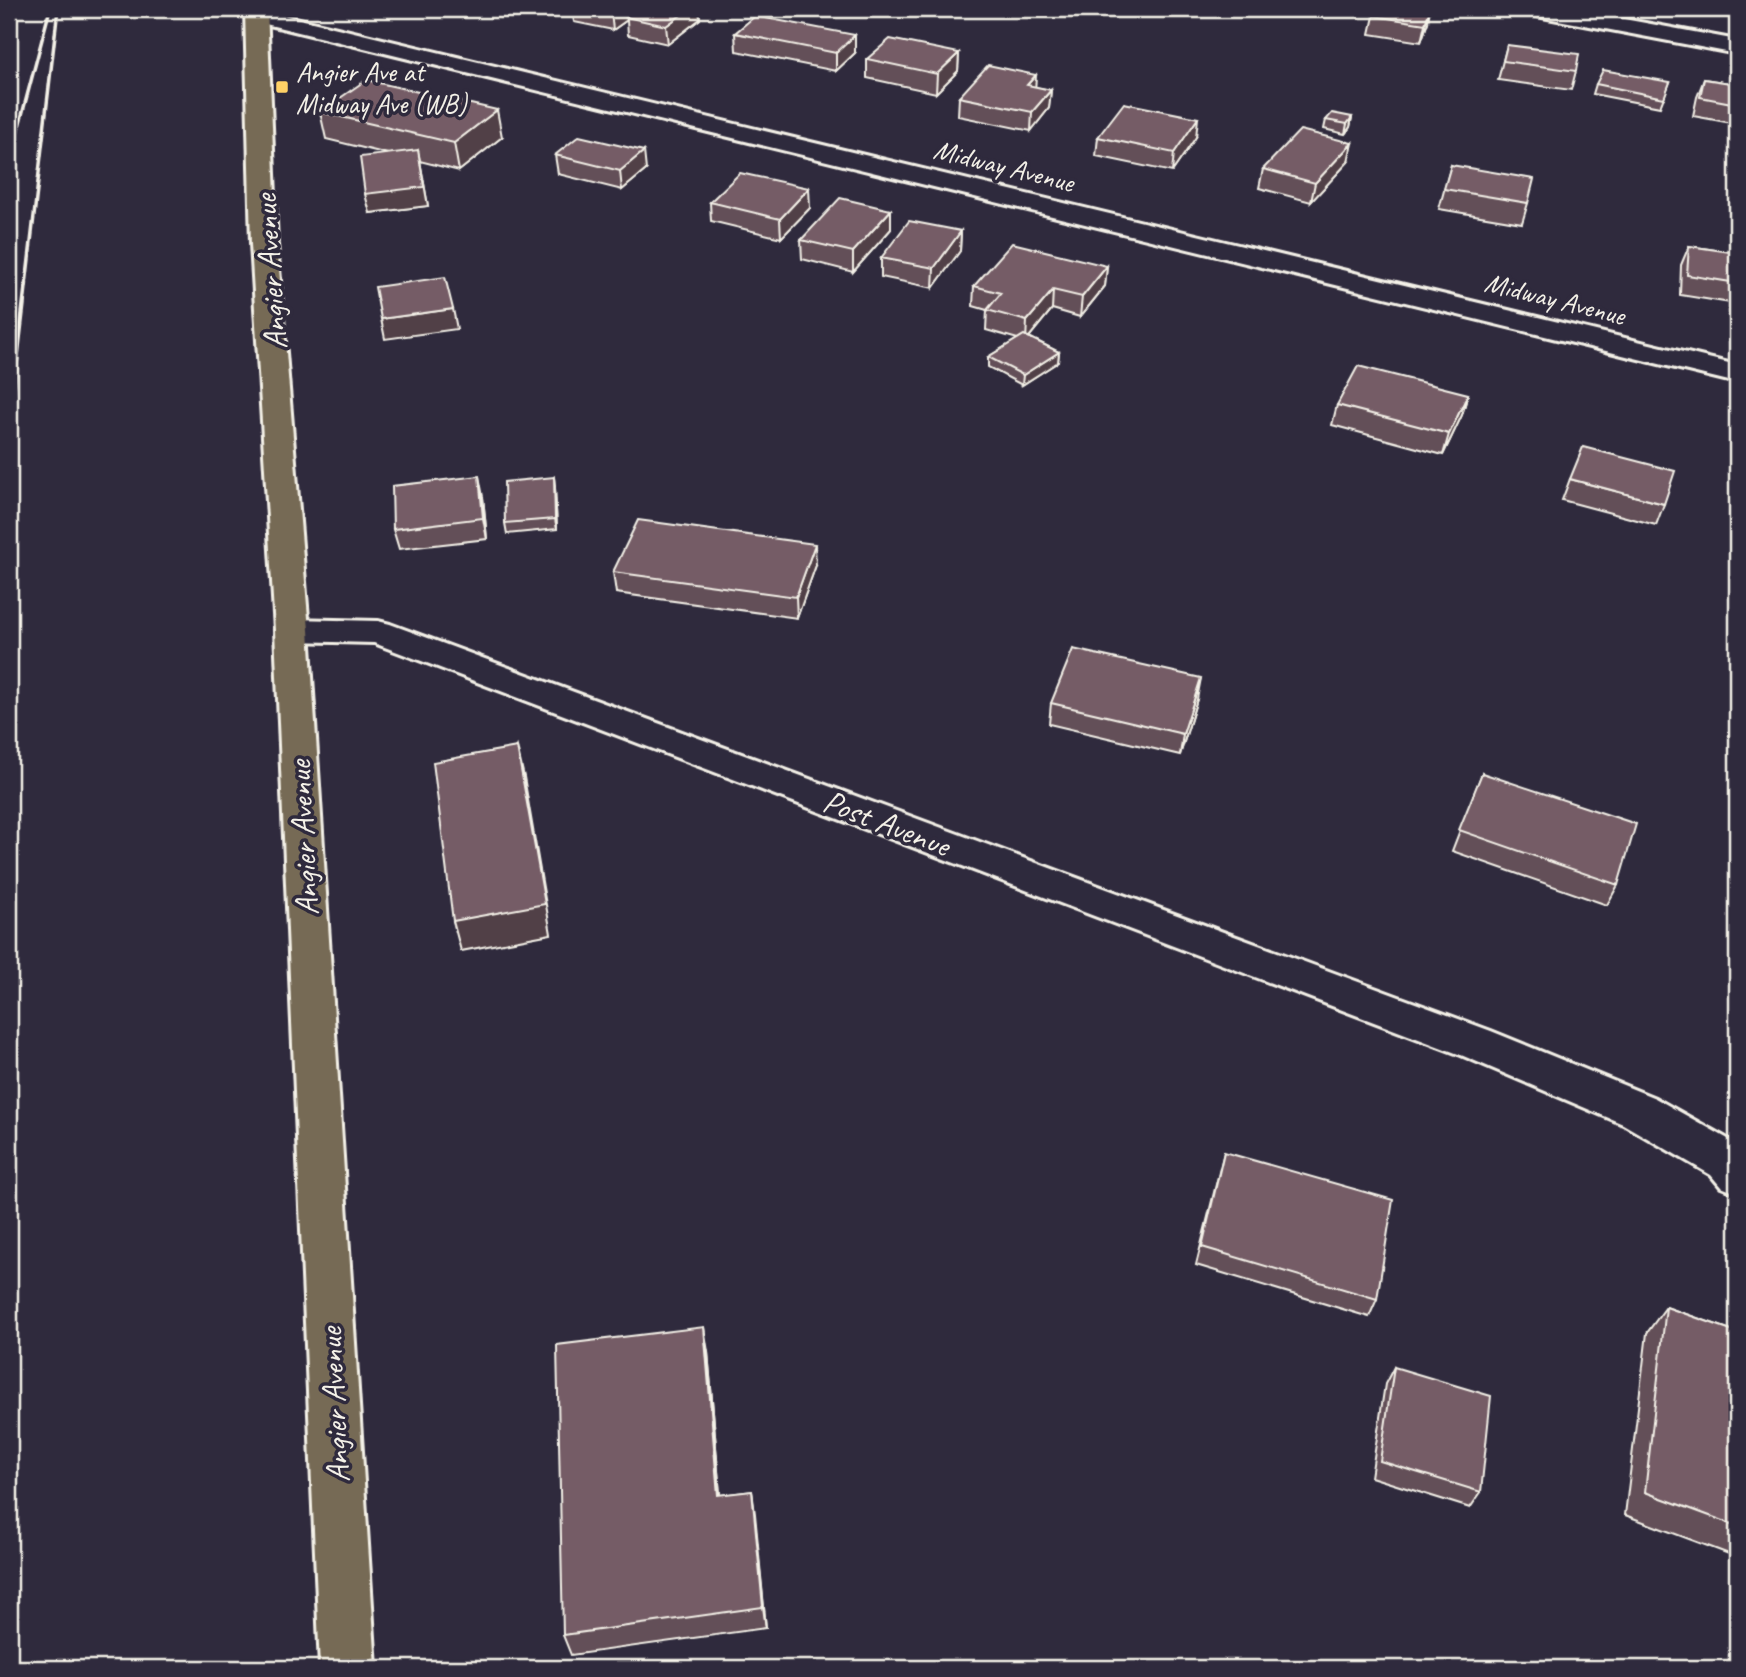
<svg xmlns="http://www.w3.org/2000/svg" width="1746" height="1677" font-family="Caveat,sans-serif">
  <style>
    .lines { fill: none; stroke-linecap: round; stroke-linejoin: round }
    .minor-casing { stroke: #f4f1e8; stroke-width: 6 }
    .major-casing { stroke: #f4f1e8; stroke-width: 6 }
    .minor { fill: #2f2a3d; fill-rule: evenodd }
    .major { fill: #766a55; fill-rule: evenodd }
    .rail-far1 { stroke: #f4f1e8; stroke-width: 3.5 }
    .rail { stroke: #f4f1e8; stroke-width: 4.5 }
    .wall { fill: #644f58; stroke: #f4f1e8; stroke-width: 2 }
    .shaded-wall { fill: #514047; stroke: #f4f1e8; stroke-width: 2 }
    .building { fill: #745c66; stroke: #f4f1e8; stroke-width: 2 }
    .poi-dot { fill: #ffd166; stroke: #2f2a3d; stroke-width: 2.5 }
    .labels { text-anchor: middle; stroke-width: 7; stroke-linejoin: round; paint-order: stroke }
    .far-poi-label { font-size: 28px; fill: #f4f1e8; stroke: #2f2a3d; text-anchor: start }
    .far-street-label { font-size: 28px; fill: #f4f1e8; stroke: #2f2a3d }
    .street-label { font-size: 33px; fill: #f4f1e8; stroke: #2f2a3d }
  </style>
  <rect width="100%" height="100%" fill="#2f2a3d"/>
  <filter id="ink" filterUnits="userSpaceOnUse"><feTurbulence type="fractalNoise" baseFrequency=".0143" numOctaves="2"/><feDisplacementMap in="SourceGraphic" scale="14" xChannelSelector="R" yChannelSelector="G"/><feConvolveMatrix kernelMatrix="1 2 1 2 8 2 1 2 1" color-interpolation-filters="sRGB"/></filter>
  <g filter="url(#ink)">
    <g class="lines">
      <defs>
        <g id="minor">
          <path d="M258 9 1737 365V383L249 20 246 15 249 10Z"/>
          <path d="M1526 9H1570L1737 40V54L1537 16 1529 14Z"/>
          <path d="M292 619 378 621 390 624 1491 1031 1655 1098 1737 1144V1193L1721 1187 1711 1175 1623 1124 1461 1055 374 643 292 641 280 638 275 630 280 622Z"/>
        </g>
        <path id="major" d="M245 9H267L277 244 309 630 376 1668H320L275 630 251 244Z"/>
      </defs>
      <use href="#minor" class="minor-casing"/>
      <use href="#major" class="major-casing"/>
      <use href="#minor" class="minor"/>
      <use href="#major" class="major"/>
      <g class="rail-far1">
        <path d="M9 164 50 9"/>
        <path d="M26 285 58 9"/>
      </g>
      <path class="rail" d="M9 429 26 283"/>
    </g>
    <g class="wall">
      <path d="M524 9H570L569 11 525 12Z"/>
      <path d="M572 9H699L700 19 668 44 628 35 627 20 613 30 574 22Z"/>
      <path d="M1374 16 1428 22 1421 42 1370 34Z"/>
      <path d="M735 33 855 53 836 71 736 51Z"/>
      <path d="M1507 45 1576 71 1571 90 1498 80Z"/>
      <path d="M959 53 958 71 936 93 867 78V59Z"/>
      <path d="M1704 79 1737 84V124L1693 116 1697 97Z"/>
      <path d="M1670 82 1660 107 1593 94 1596 84Z"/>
      <path d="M1035 87 1051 90 1049 108 1031 131 958 116 959 97Z"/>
      <path d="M320 112 502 137 459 171 420 161 428 206 370 213 388 154 326 139Z"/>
      <path d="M1352 117 1350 127 1345 134 1324 129 1326 120Z"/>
      <path d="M1098 137H1196L1172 172 1096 156Z"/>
      <path d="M555 155 646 170 622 190 558 174Z"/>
      <path d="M1348 162 1311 202 1259 188 1263 169Z"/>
      <path d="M1451 165 1528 203 1522 223 1439 209Z"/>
      <path d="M710 202 810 208 781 238 711 221Z"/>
      <path d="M891 210V229L853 272 802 259 801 240Z"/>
      <path d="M961 231 960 251 933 288 881 277V258Z"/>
      <path d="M1689 246 1737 253V304L1680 295 1681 265Z"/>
      <path d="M1107 266 1105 286 1080 317 1052 309 1029 337 1059 352 1058 362 1022 385 988 367V357L1018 339 986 330 987 310 973 306 974 286Z"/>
      <path d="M1468 394 1462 415 1443 455 1332 425 1337 405Z"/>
      <path d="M554 477 555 488 557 529 507 534 505 523Z"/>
      <path d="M1570 479 1664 504 1656 525 1562 500Z"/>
      <path d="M483 497 487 539 399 549 393 529Z"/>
      <path d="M816 565 797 618 616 593 613 572Z"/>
      <path d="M1197 699 1180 755 1049 724 1051 703Z"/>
      <path d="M1482 773 1618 885 1607 905 1452 851Z"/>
      <path d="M1224 1152 1377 1299 1369 1317 1196 1265Z"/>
      <path d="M1666 1307 1737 1332V1557L1625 1515 1647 1333Z"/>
      <path d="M708 1352 720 1495 752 1491 766 1628 571 1655 563 1635Z"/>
      <path d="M1394 1367 1481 1492 1470 1508 1371 1477 1385 1384Z"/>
    </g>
    <g class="shaded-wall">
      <path d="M616 9H641L626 17 627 20 613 30 611 12Z"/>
      <path d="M689 9H699L700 19 668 44 666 26Z"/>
      <path d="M1430 9 1428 22 1421 42 1425 24Z"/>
      <path d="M855 35V53L836 71V53Z"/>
      <path d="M959 53 958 71 936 93 937 74Z"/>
      <path d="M1036 75 1035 93 1027 85Z"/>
      <path d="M1051 90 1049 108 1031 131 1032 112Z"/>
      <path d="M497 110 502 137 459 171 454 143Z"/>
      <path d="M1352 117 1350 127 1345 134 1347 124Z"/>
      <path d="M1198 118 1196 137 1172 172 1174 153Z"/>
      <path d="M1352 143 1348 162 1311 202 1315 183Z"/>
      <path d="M418 150 428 206 370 213 365 194Z"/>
      <path d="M644 151 646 170 622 190 620 171Z"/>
      <path d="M809 188 810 208 781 238 780 219Z"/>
      <path d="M891 210V229L853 272V252Z"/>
      <path d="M961 231 960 251 933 288 934 268Z"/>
      <path d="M1107 266 1105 286 1080 317 1082 297Z"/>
      <path d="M1053 290 1052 309 1026 341 1027 321Z"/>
      <path d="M453 309 457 329 385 339 381 319Z"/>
      <path d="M1059 352 1058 362 1022 385 1023 375Z"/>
      <path d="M1468 394 1462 415 1443 455 1449 434Z"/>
      <path d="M479 476 483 497 487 539 483 518Z"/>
      <path d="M554 477 555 488 557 529 555 519Z"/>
      <path d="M815 544 816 565 797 618 796 597Z"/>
      <path d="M1201 678 1197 699 1180 755 1183 734Z"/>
      <path d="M517 747 524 777 551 934 461 951 453 921Z"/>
      <path d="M704 1327 708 1352 722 1518 718 1495Z"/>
      <path d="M752 1491 755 1514 766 1628 763 1607Z"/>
    </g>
    <g class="building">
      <path d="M594 9H616L611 12Z"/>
      <path d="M638 9H689L666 26 626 17Z"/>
      <path d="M1377 9H1430L1425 24 1374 16Z"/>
      <path d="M755 16 855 35 836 53 735 33Z"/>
      <path d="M890 39 959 53 937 74 867 59Z"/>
      <path d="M1507 45 1579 54 1576 71 1503 61Z"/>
      <path d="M988 65 1036 75 1027 85 1051 90 1032 112 959 97Z"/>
      <path d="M1603 70 1670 82 1664 98 1596 84Z"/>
      <path d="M1704 79 1737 84V104L1700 97Z"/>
      <path d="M366 80 497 110 454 143 320 112Z"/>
      <path d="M1124 103 1198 118 1174 153 1098 137Z"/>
      <path d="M1332 113 1352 117 1347 124 1326 120Z"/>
      <path d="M1300 130 1352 143 1315 183 1263 169Z"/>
      <path d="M579 136 644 151 620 171 555 155Z"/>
      <path d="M418 150 424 187 365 194 360 157Z"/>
      <path d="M1451 165 1534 179 1528 203 1444 189Z"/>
      <path d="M740 173 809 188 780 219 710 202Z"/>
      <path d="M840 198 891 210 853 252 801 240Z"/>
      <path d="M909 221 961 231 934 268 881 258Z"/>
      <path d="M1012 243 1107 266 1082 297 1053 290 1027 321 987 310 1001 293 974 286Z"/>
      <path d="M1689 246 1737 253V283L1687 275Z"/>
      <path d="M445 277 453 309 381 319 375 287Z"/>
      <path d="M1024 335 1059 352 1023 375 988 357Z"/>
      <path d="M1358 366 1468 394 1449 434 1337 405Z"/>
      <path d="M1583 447 1675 471 1664 504 1570 479Z"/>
      <path d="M479 476 483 518 393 529 392 486Z"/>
      <path d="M554 477 555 519 505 523 504 482Z"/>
      <path d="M638 520 815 544 796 597 613 572Z"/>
      <path d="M1073 649 1201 678 1183 734 1051 703Z"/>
      <path d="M517 747 545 904 453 921 433 762Z"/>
      <path d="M1482 773 1636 824 1618 885 1459 830Z"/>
      <path d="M1224 1152 1393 1200 1377 1299 1202 1247Z"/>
      <path d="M1666 1307 1737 1332V1526L1645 1492Z"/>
      <path d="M704 1327 718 1495 752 1491 763 1607 563 1635 557 1345Z"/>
      <path d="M1394 1367 1491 1396 1481 1492 1380 1461Z"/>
      <path d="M823 1664 824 1668H802Z"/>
    </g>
  </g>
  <rect class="poi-dot" x="275" y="80" width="14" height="14" rx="3.5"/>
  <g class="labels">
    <g class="far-poi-label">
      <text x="296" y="81">Angier Ave at<tspan x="296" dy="32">Midway Ave (WB)</tspan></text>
    </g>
    <g class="far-street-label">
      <text transform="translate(1004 165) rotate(14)" y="10">Midway Avenue</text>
      <text transform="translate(1555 298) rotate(14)" y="10">Midway Avenue</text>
    </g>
    <g class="street-label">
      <text transform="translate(269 272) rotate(-94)" y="12">Angier Avenue</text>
      <text transform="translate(887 822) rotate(21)" y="12">Post Avenue</text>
      <text transform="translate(302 838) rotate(-93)" y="12">Angier Avenue</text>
      <text transform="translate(333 1405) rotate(-93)" y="12">Angier Avenue</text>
    </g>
  </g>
  <rect width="1746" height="1677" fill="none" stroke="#2f2a3d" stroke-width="35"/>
  <rect x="18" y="18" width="1711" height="1642" fill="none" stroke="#f4f1e8" stroke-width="2.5" filter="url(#ink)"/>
</svg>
